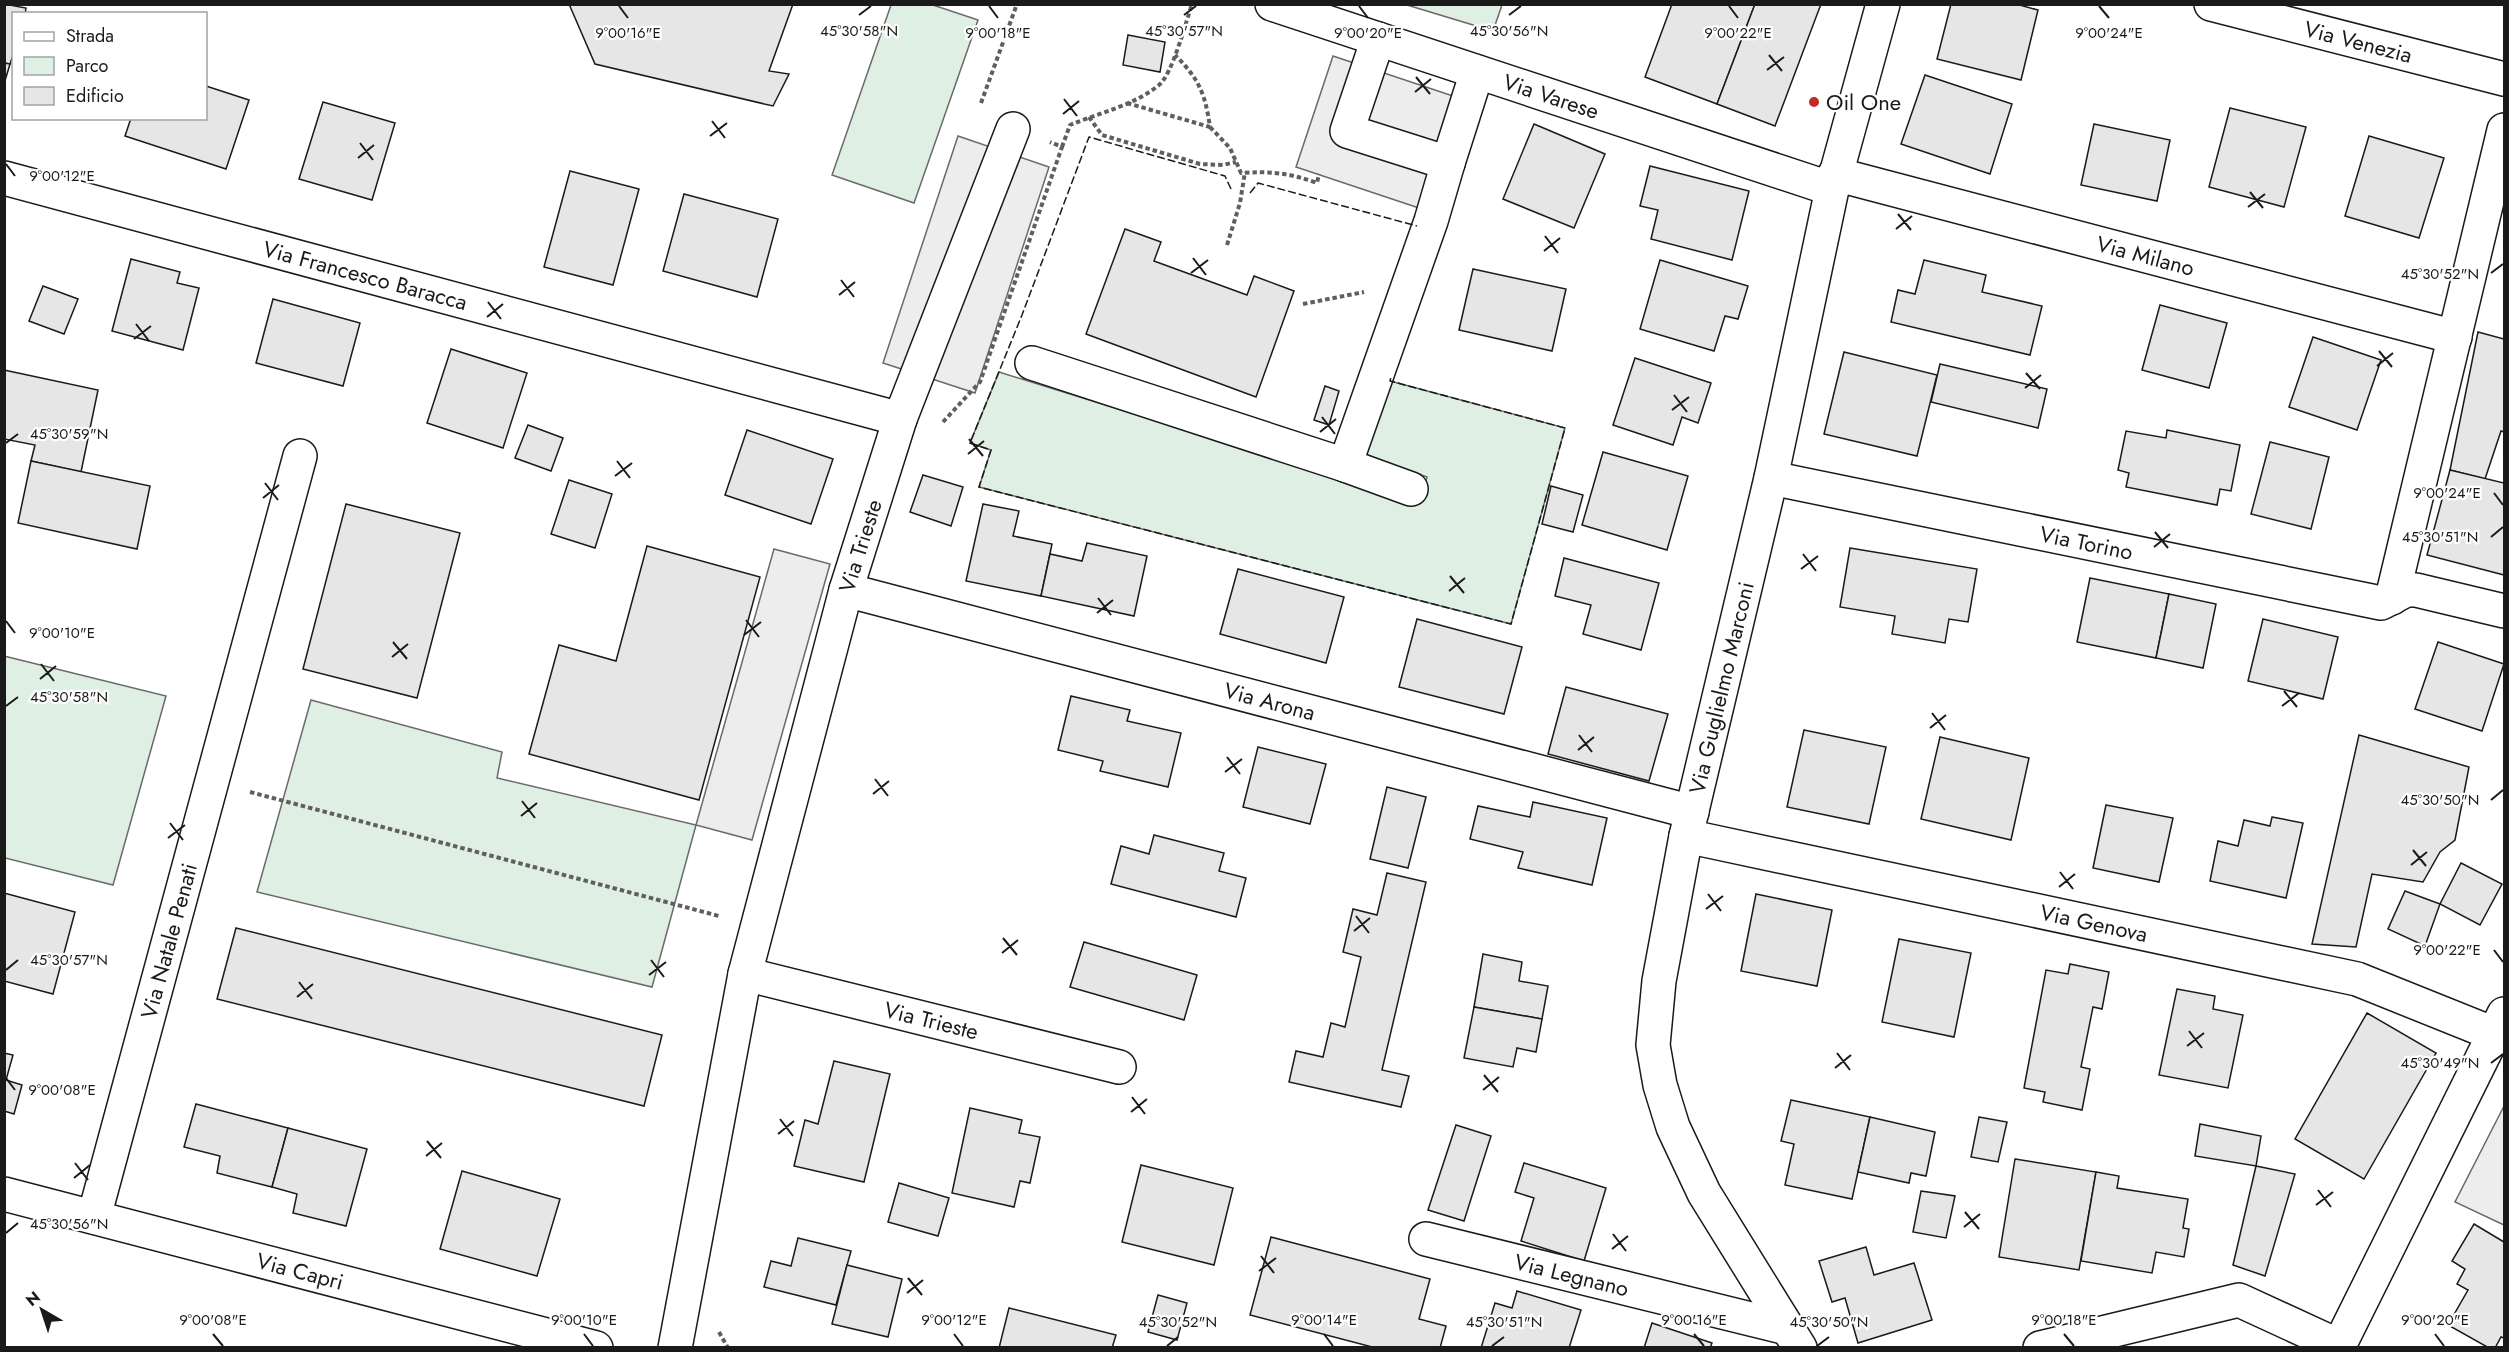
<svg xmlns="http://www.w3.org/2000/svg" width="2509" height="1352" font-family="Jost,sans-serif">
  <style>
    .green { fill: #e0efe3; stroke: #6a6a6a; stroke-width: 1.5 }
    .parking { fill: #ededed; stroke: #6a6a6a; stroke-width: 1.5 }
    .building { fill: #e6e6e6; stroke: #1a1a1a; stroke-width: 1.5 }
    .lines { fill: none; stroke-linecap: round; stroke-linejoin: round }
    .street-casing { stroke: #1a1a1a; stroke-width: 36 }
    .secondary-casing { stroke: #1a1a1a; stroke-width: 36 }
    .path { stroke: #5f5f5f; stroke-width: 4; stroke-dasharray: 4.5 3; stroke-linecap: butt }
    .street { stroke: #fff; stroke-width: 33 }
    .secondary { stroke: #fff; stroke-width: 33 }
    .fence { stroke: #1a1a1a; stroke-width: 1.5; stroke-dasharray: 8 3; stroke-linecap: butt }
    .ticks { fill: none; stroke: #1a1a1a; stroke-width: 2 }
    .poi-dot { fill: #c62828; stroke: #fff; stroke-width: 2 }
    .labels { text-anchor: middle; stroke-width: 4.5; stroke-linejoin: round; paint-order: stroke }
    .street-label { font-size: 22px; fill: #1a1a1a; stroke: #fff }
    .poi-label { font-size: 22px; fill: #1a1a1a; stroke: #fff; text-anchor: start }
    .ticks-label { font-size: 15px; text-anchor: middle; fill: #1a1a1a; stroke: #fff; stroke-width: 4.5; stroke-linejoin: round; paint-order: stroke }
  </style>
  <rect width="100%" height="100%" fill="#fff"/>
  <g class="green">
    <path d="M891 5H933L978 20 914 203 832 175Z"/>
    <path d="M1407 5H1502L1493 31Z"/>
    <path d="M999 372 1420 503 1427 477 1365 455 1390 381 1565 428 1511 624 979 487 991 450 970 443Z"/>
    <path d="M4 656 166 696 113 885 5 858Z"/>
    <path d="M311 700 502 752 497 778 696 825 652 987 257 892Z"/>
  </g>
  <g class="parking">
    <path d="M1333 56 1477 104 1440 215 1296 167Z"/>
    <path d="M958 136 1049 167 975 393 883 363Z"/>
    <path d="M774 549 830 564 752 840 696 825Z"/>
    <path d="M2504 1106V1225L2455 1202Z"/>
  </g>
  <g class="building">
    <path d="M4 4 26 8 25 14H14V52L10 64 4 63Z"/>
    <path d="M569 4H793L769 71 789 74 773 106 595 64Z"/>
    <path d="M1672 4H1755L1717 104 1645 77Z"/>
    <path d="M1755 4H1821L1775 126 1717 104Z"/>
    <path d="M1951 4H2016L2038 10 2021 80 1937 59Z"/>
    <path d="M1128 35 1165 42 1160 72 1123 65Z"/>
    <path d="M4 63 10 64 4 84Z"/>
    <path d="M1925 75 2012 104 1990 174 1901 144Z"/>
    <path d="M206 86 249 100 226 169 125 136 131 118H206Z"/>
    <path d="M323 102 395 123 372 200 299 179Z"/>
    <path d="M2230 108 2306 127 2284 207 2209 187Z"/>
    <path d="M1534 124 1605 154 1574 228 1503 199Z"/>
    <path d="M2094 124 2170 140 2157 201 2081 185Z"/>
    <path d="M2369 136 2444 158 2419 238 2345 216Z"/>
    <path d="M1650 166 1749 191 1732 260 1651 239 1658 210 1640 206Z"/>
    <path d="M570 171 639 189 613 285 544 267Z"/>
    <path d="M684 194 778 219 757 297 663 271Z"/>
    <path d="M1125 229 1161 242 1154 261 1247 295 1254 276 1294 291 1256 397 1086 334Z"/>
    <path d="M131 259 180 272 177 283 199 288 183 350 112 331Z"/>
    <path d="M1660 260 1748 286 1738 319 1725 316 1714 351 1640 329Z"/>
    <path d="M1924 260 1986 275 1982 292 2042 306 2030 355 1891 322 1898 290 1915 294Z"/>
    <path d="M1473 269 1566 289 1552 351 1459 330Z"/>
    <path d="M43 286 78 299 64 334 29 321Z"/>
    <path d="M273 299 360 323 343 386 256 363Z"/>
    <path d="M2160 305 2227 323 2209 388 2142 370Z"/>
    <path d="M2478 332 2504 339V432L2501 431 2485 479 2450 470Z"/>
    <path d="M2313 337 2381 360 2357 430 2289 407Z"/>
    <path d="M451 349 527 373 503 448 427 423Z"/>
    <path d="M1844 352 1937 375 1917 456 1824 434Z"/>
    <path d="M1635 358 1711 383 1698 423 1682 417 1673 445 1613 425Z"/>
    <path d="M1940 364 2047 389 2038 428 1931 402Z"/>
    <path d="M4 370 98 390 81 472 31 461 35 445 4 439Z"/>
    <path d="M1325 386 1339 391 1329 425 1314 420Z"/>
    <path d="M528 425 563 438 551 471 515 458Z"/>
    <path d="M747 430 833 459 811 524 725 495Z"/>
    <path d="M2167 430 2240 445 2231 491 2220 489 2217 505 2126 487 2129 473 2118 470 2126 431 2166 438Z"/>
    <path d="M2270 442 2329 457 2311 529 2251 514Z"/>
    <path d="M1603 452 1688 476 1667 550 1582 525Z"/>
    <path d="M31 461 150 486 137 549 18 523Z"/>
    <path d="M2450 470 2504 483V575L2427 555Z"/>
    <path d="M923 475 963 487 951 526 910 512Z"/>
    <path d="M569 480 612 494 595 548 551 534Z"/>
    <path d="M1551 486 1583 495 1573 532 1542 524Z"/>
    <path d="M346 504 460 533 417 698 303 669Z"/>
    <path d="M983 504 1019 511 1013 536 1052 544 1041 596 966 581Z"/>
    <path d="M1087 543 1147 556 1134 616 1041 596 1050 554 1082 561Z"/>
    <path d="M647 546 760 577 699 800 529 754 559 645 616 661Z"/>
    <path d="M1850 548 1977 569 1968 622 1949 619 1945 643 1892 634 1895 616 1840 607Z"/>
    <path d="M1564 558 1659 583 1641 650 1583 634 1591 605 1555 596Z"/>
    <path d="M1238 569 1344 597 1326 663 1220 634Z"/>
    <path d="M2090 578 2169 594 2156 658 2077 642Z"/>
    <path d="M2169 594 2216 604 2203 668 2156 658Z"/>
    <path d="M1417 619 1522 647 1504 714 1399 687Z"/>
    <path d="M2263 619 2338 637 2323 699 2248 681Z"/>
    <path d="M2438 642 2504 664 2482 731 2415 709Z"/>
    <path d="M1566 687 1668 714 1649 781 1548 754Z"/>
    <path d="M1071 696 1130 710 1127 721 1181 733 1168 787 1100 771 1103 761 1058 750Z"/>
    <path d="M1804 730 1886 747 1869 824 1787 807Z"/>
    <path d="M2359 735 2469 767 2455 840 2440 852 2423 882 2372 874 2356 947 2312 944Z"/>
    <path d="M1940 737 2029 758 2011 840 1921 819Z"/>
    <path d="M1258 747 1326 764 1310 824 1243 807Z"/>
    <path d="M1387 787 1426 797 1408 868 1370 859Z"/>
    <path d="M1533 802 1607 818 1592 885 1518 868 1523 852 1470 839 1478 806 1530 817Z"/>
    <path d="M2106 805 2173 818 2159 882 2093 868Z"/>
    <path d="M2272 817 2303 823 2286 898 2210 881 2218 841 2238 846 2244 820 2270 826Z"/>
    <path d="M1154 835 1224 853 1219 871 1246 878 1236 917 1111 884 1121 846 1149 854Z"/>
    <path d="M2461 863 2502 884 2480 925 2440 904Z"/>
    <path d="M1387 873 1426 882 1382 1070 1409 1076 1401 1107 1289 1082 1296 1051 1323 1057 1331 1023 1345 1027 1361 957 1343 952 1353 909 1377 915Z"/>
    <path d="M2405 891 2440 904 2425 946 2388 929Z"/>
    <path d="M4 893 75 912 53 994 4 981Z"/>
    <path d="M1756 894 1832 910 1817 986 1741 971Z"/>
    <path d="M236 928 662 1035 644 1106 217 999Z"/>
    <path d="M1899 939 1971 953 1954 1037 1882 1022Z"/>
    <path d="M1084 942 1197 975 1184 1020 1070 987Z"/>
    <path d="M1483 954 1522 962 1519 981 1548 986 1542 1019 1474 1007Z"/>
    <path d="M2070 964 2109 972 2102 1009 2093 1007 2081 1067 2090 1069 2082 1110 2043 1102 2045 1092 2024 1088 2046 970 2068 974Z"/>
    <path d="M2177 989 2215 996 2213 1009 2243 1015 2228 1088 2159 1075Z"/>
    <path d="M1474 1007 1542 1019 1536 1052 1517 1048 1513 1067 1464 1058Z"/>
    <path d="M2367 1013 2436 1053 2364 1179 2295 1139Z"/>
    <path d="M4 1053 13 1055 6 1080 22 1085 14 1114 4 1111Z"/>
    <path d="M834 1061 890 1074 864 1182 794 1166 805 1120 818 1124Z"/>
    <path d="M1791 1100 1870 1117 1852 1199 1785 1185 1794 1144 1781 1141Z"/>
    <path d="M196 1104 288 1128 272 1187 217 1173 220 1156 184 1147Z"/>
    <path d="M970 1108 1022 1120 1019 1133 1040 1137 1030 1183 1020 1181 1014 1207 952 1193Z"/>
    <path d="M1870 1117 1935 1132 1926 1176 1911 1173 1909 1183 1858 1172Z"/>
    <path d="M1979 1117 2007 1122 1998 1162 1971 1157Z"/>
    <path d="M2200 1124 2261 1136 2256 1166 2195 1156Z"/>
    <path d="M1456 1125 1491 1136 1464 1221 1428 1210Z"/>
    <path d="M288 1128 367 1149 346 1226 293 1213 297 1194 272 1187Z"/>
    <path d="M2015 1159 2096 1172 2079 1270 1999 1257Z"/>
    <path d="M1524 1163 1606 1188 1584 1261 1521 1241 1534 1198 1515 1192Z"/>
    <path d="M1141 1165 1233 1188 1214 1265 1122 1242Z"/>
    <path d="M2256 1166 2295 1174 2265 1276 2233 1265Z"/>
    <path d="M462 1171 560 1199 537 1276 440 1249Z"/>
    <path d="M2096 1172 2119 1176 2117 1188 2188 1199 2183 1228 2189 1229 2184 1257 2156 1252 2152 1273 2081 1261Z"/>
    <path d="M899 1183 949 1198 938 1236 888 1222Z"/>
    <path d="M1921 1191 1955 1196 1946 1238 1913 1232Z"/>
    <path d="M2474 1224 2504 1242V1338L2501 1337 2495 1348H2489L2448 1325 2468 1290 2457 1284 2465 1269 2452 1261Z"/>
    <path d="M1271 1237 1430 1279 1419 1319 1446 1326 1440 1348H1376L1250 1315Z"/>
    <path d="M798 1238 851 1251 836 1305 764 1287 771 1261 791 1266Z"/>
    <path d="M1866 1247 1874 1275 1914 1263 1932 1320 1858 1343 1845 1298 1832 1302 1819 1261Z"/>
    <path d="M847 1265 902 1279 888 1337 832 1324Z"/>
    <path d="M1517 1291 1581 1310 1569 1348H1481L1495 1303 1512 1308Z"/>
    <path d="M1158 1295 1187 1303 1177 1340 1148 1332Z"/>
    <path d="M1009 1308 1116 1335 1112 1348H999Z"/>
    <path d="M1652 1323 1712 1343 1710 1348H1644Z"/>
  </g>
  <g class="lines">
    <defs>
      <g id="street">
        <path id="s1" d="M1272 4 1832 189"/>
        <path id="s2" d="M2211 4 2504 79"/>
        <path d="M1448 163 1477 72"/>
        <path id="s3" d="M1835 174 2455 337"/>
        <path id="s4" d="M4 178 900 419"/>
        <path d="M1032 363 1345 465 1431 221 1448 163 1347 131 1378 39"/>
        <path d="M1345 465 1411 489"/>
        <path id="s5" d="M1771 478 2381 603 2406 590H2416L2504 611"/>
        <path id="s6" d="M846 590 1692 812"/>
        <path d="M2392 598 2504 130"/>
        <path id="s7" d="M1686 836 2357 979 2494 1034"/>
        <path id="s8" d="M745 974 1119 1067"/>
        <path id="s9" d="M4 1194 596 1348"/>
        <path id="s10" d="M94 1217 300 456"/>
        <path id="s11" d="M1426 1239 1787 1328"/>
        <path id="s12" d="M675 1348 745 974 846 590 900 419 1013 129"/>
        <path id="s13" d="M1800 1348 1704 1193 1673 1127 1660 1085 1653 1045 1659 981 1686 836 1771 478 1832 189 1883 4"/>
        <path d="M2040 1348 2239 1300 2339 1346"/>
      </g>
      <path id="secondary" d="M2338 1348 2504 1014"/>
    </defs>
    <use href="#street" class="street-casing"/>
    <use href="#secondary" class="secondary-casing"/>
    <g class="path">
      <path d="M981 103 1017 4"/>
      <path d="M1127 103 1210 127C1205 93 1199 79 1175 55"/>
      <path d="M1089 117 1102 135 1200 164 1223 165 1236 162"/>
      <path d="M1210 127 1230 148 1241 173C1270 171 1290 173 1317 183L1319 174"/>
      <path d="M1062 147 1070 125C1099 113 1135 105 1159 85 1172 75 1186 22 1192 4"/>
      <path d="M1227 245 1240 203 1245 172"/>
      <path d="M1303 304 1364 292"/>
      <path d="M943 422 980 382 1062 147 1050 142"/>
      <path d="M250 792 719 916"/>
      <path d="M719 1332 728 1348"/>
    </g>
    <use href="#street" class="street"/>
    <use href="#secondary" class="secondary"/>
    <g class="fence">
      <path d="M1231 189 1225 176 1089 137 1022 315 970 443 991 450 979 487 1511 624 1565 428 1390 381 1391 377"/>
      <path d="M1250 193 1258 183 1417 226"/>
    </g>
  </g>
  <path class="ticks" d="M619 6 628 18M989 6 998 18M1359 6 1368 18M1729 6 1738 18M2099 6 2109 18M859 15 871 6M1184 15 1196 6M1509 15 1521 6M1769 55 1782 71M1767 70 1784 57M1416 77 1430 94M1415 92 1431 79M1064 99 1077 116M1063 114 1079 101M712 121 725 138M710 136 727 123M360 143 373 160M358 158 374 145M6 164 15 176M2250 192 2263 208M2248 207 2265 194M1898 214 1911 230M1896 229 1912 216M1545 236 1558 253M1544 251 1560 238M1193 258 1206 275M1191 273 1208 260M2491 273 2503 264M841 280 854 297M839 295 855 282M488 302 501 319M487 317 503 304M136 324 149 341M134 339 151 326M2379 351 2392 367M2377 366 2393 353M2026 373 2040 389M2025 388 2041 375M1674 395 1687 412M1672 410 1689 397M1322 417 1335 434M1320 432 1336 419M969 439 983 456M6 443 18 434M968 454 984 441M617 461 630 478M615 476 632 463M265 483 278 500M2494 493 2503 505M263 498 279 485M2155 532 2168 548M2491 537 2503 527M2154 547 2170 534M1803 554 1816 571M1801 569 1818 556M1450 576 1464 593M1449 591 1465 578M1098 598 1111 615M1097 613 1113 600M746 620 759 637M6 621 15 633M744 635 761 622M393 642 407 659M392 657 408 644M41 664 54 681M40 679 56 666M2284 691 2297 707M6 706 18 697M2282 706 2299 693M1932 713 1945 730M1930 728 1946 715M1579 735 1592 752M1578 750 1594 737M1227 757 1240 774M1225 772 1242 759M875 779 888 796M873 794 889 781M2491 800 2503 790M522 801 535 818M521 816 537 803M170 823 183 840M168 838 185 825M2413 850 2426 866M2411 865 2427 852M2060 872 2073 889M2059 887 2075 874M1708 894 1721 911M1706 909 1723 896M1356 916 1369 933M1354 931 1370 918M1003 938 1017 955M2494 950 2503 962M1002 953 1018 940M651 960 664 977M6 970 18 960M649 975 666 962M299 982 312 999M297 997 313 984M2189 1031 2202 1048M2187 1046 2204 1033M1837 1053 1850 1070M2491 1063 2503 1054M1835 1068 1851 1055M1484 1075 1498 1092M6 1078 15 1090M1483 1090 1499 1077M1132 1097 1145 1114M1131 1112 1147 1099M780 1119 793 1136M778 1134 794 1121M427 1141 441 1158M426 1156 442 1143M75 1163 88 1180M74 1178 90 1165M2318 1190 2331 1207M2316 1205 2333 1192M1965 1212 1979 1229M1964 1227 1980 1214M6 1233 18 1223M1613 1234 1626 1251M1612 1249 1628 1236M1261 1256 1274 1273M1259 1271 1276 1258M908 1278 922 1295M907 1293 923 1280M213 1334 223 1346M584 1334 593 1346M954 1334 963 1346M1324 1334 1333 1346M1694 1334 1704 1346M2064 1334 2074 1346M2435 1334 2444 1346M1167 1346 1178 1337M1492 1346 1504 1337M1817 1346 1829 1337"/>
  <circle class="poi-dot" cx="1814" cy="102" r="6"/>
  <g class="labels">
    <g class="street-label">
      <text dy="8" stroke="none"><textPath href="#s2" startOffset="152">Via Venezia</textPath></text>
      <text dy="8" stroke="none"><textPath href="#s1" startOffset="294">Via Varese</textPath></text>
      <text dy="8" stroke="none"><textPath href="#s3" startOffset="321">Via Milano</textPath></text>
      <text dy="8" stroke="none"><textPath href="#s4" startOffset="374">Via Francesco Baracca</textPath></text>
      <text dy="8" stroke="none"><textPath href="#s5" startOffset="322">Via Torino</textPath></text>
      <text dy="8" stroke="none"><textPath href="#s12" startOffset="824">Via Trieste</textPath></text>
      <text dy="8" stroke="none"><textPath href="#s13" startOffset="704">Via Guglielmo Marconi</textPath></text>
      <text dy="8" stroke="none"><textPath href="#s6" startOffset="438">Via Arona</textPath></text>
      <text dy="8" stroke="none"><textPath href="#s7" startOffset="417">Via Genova</textPath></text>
      <text dy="8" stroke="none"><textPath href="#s10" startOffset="286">Via Natale Penati</textPath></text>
      <text dy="8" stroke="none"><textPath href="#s8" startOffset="192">Via Trieste</textPath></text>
      <text dy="8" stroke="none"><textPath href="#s9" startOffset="306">Via Capri</textPath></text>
      <text dy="8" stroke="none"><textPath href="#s11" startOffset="150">Via Legnano</textPath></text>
    </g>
    <g class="poi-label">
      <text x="1826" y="110">Oil One</text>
    </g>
  </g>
  <g class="ticks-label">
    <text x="859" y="36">45°30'58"N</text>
    <text x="1184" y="36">45°30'57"N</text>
    <text x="1509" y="36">45°30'56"N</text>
    <text x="628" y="38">9°00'16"E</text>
    <text x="998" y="38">9°00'18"E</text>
    <text x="1368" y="38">9°00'20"E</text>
    <text x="1738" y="38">9°00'22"E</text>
    <text x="2109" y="38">9°00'24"E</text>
    <text x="62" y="181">9°00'12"E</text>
    <text x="2440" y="279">45°30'52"N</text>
    <text x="69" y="439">45°30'59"N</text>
    <text x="2447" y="498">9°00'24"E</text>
    <text x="2440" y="542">45°30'51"N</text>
    <text x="62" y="638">9°00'10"E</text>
    <text x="69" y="702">45°30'58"N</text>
    <text x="2440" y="805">45°30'50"N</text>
    <text x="2447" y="955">9°00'22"E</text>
    <text x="69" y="965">45°30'57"N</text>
    <text x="2440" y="1068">45°30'49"N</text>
    <text x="62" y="1095">9°00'08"E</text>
    <text x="69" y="1229">45°30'56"N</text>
    <text x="213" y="1325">9°00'08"E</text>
    <text x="584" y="1325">9°00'10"E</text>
    <text x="954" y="1325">9°00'12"E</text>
    <text x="1324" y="1325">9°00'14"E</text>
    <text x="1694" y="1325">9°00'16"E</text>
    <text x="2064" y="1325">9°00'18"E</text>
    <text x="2435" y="1325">9°00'20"E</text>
    <text x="1178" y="1327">45°30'52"N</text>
    <text x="1504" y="1327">45°30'51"N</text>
    <text x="1829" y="1327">45°30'50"N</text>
  </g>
  <rect width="2509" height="1352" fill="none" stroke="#1a1a1a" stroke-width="12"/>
  <rect x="12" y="12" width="195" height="108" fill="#ffffff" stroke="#a3a3a3" stroke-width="1.5"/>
  <rect x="24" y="32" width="30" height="9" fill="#ffffff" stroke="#a3a3a3" stroke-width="1.5"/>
  <text x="66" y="42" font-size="18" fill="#1a1a1a">Strada</text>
  <rect x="24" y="57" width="30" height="18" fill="#e0efe3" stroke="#a3a3a3" stroke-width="1.5"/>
  <text x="66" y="72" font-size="18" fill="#1a1a1a">Parco</text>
  <rect x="24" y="87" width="30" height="18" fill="#e6e6e6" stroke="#a3a3a3" stroke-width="1.5"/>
  <text x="66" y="102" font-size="18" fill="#1a1a1a">Edificio</text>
  <g transform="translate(42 1310) rotate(321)" stroke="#ffffff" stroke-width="4.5" paint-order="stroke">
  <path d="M0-4.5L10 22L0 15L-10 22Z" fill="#1a1a1a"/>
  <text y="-9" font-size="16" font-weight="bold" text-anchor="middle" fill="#1a1a1a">N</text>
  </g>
</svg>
